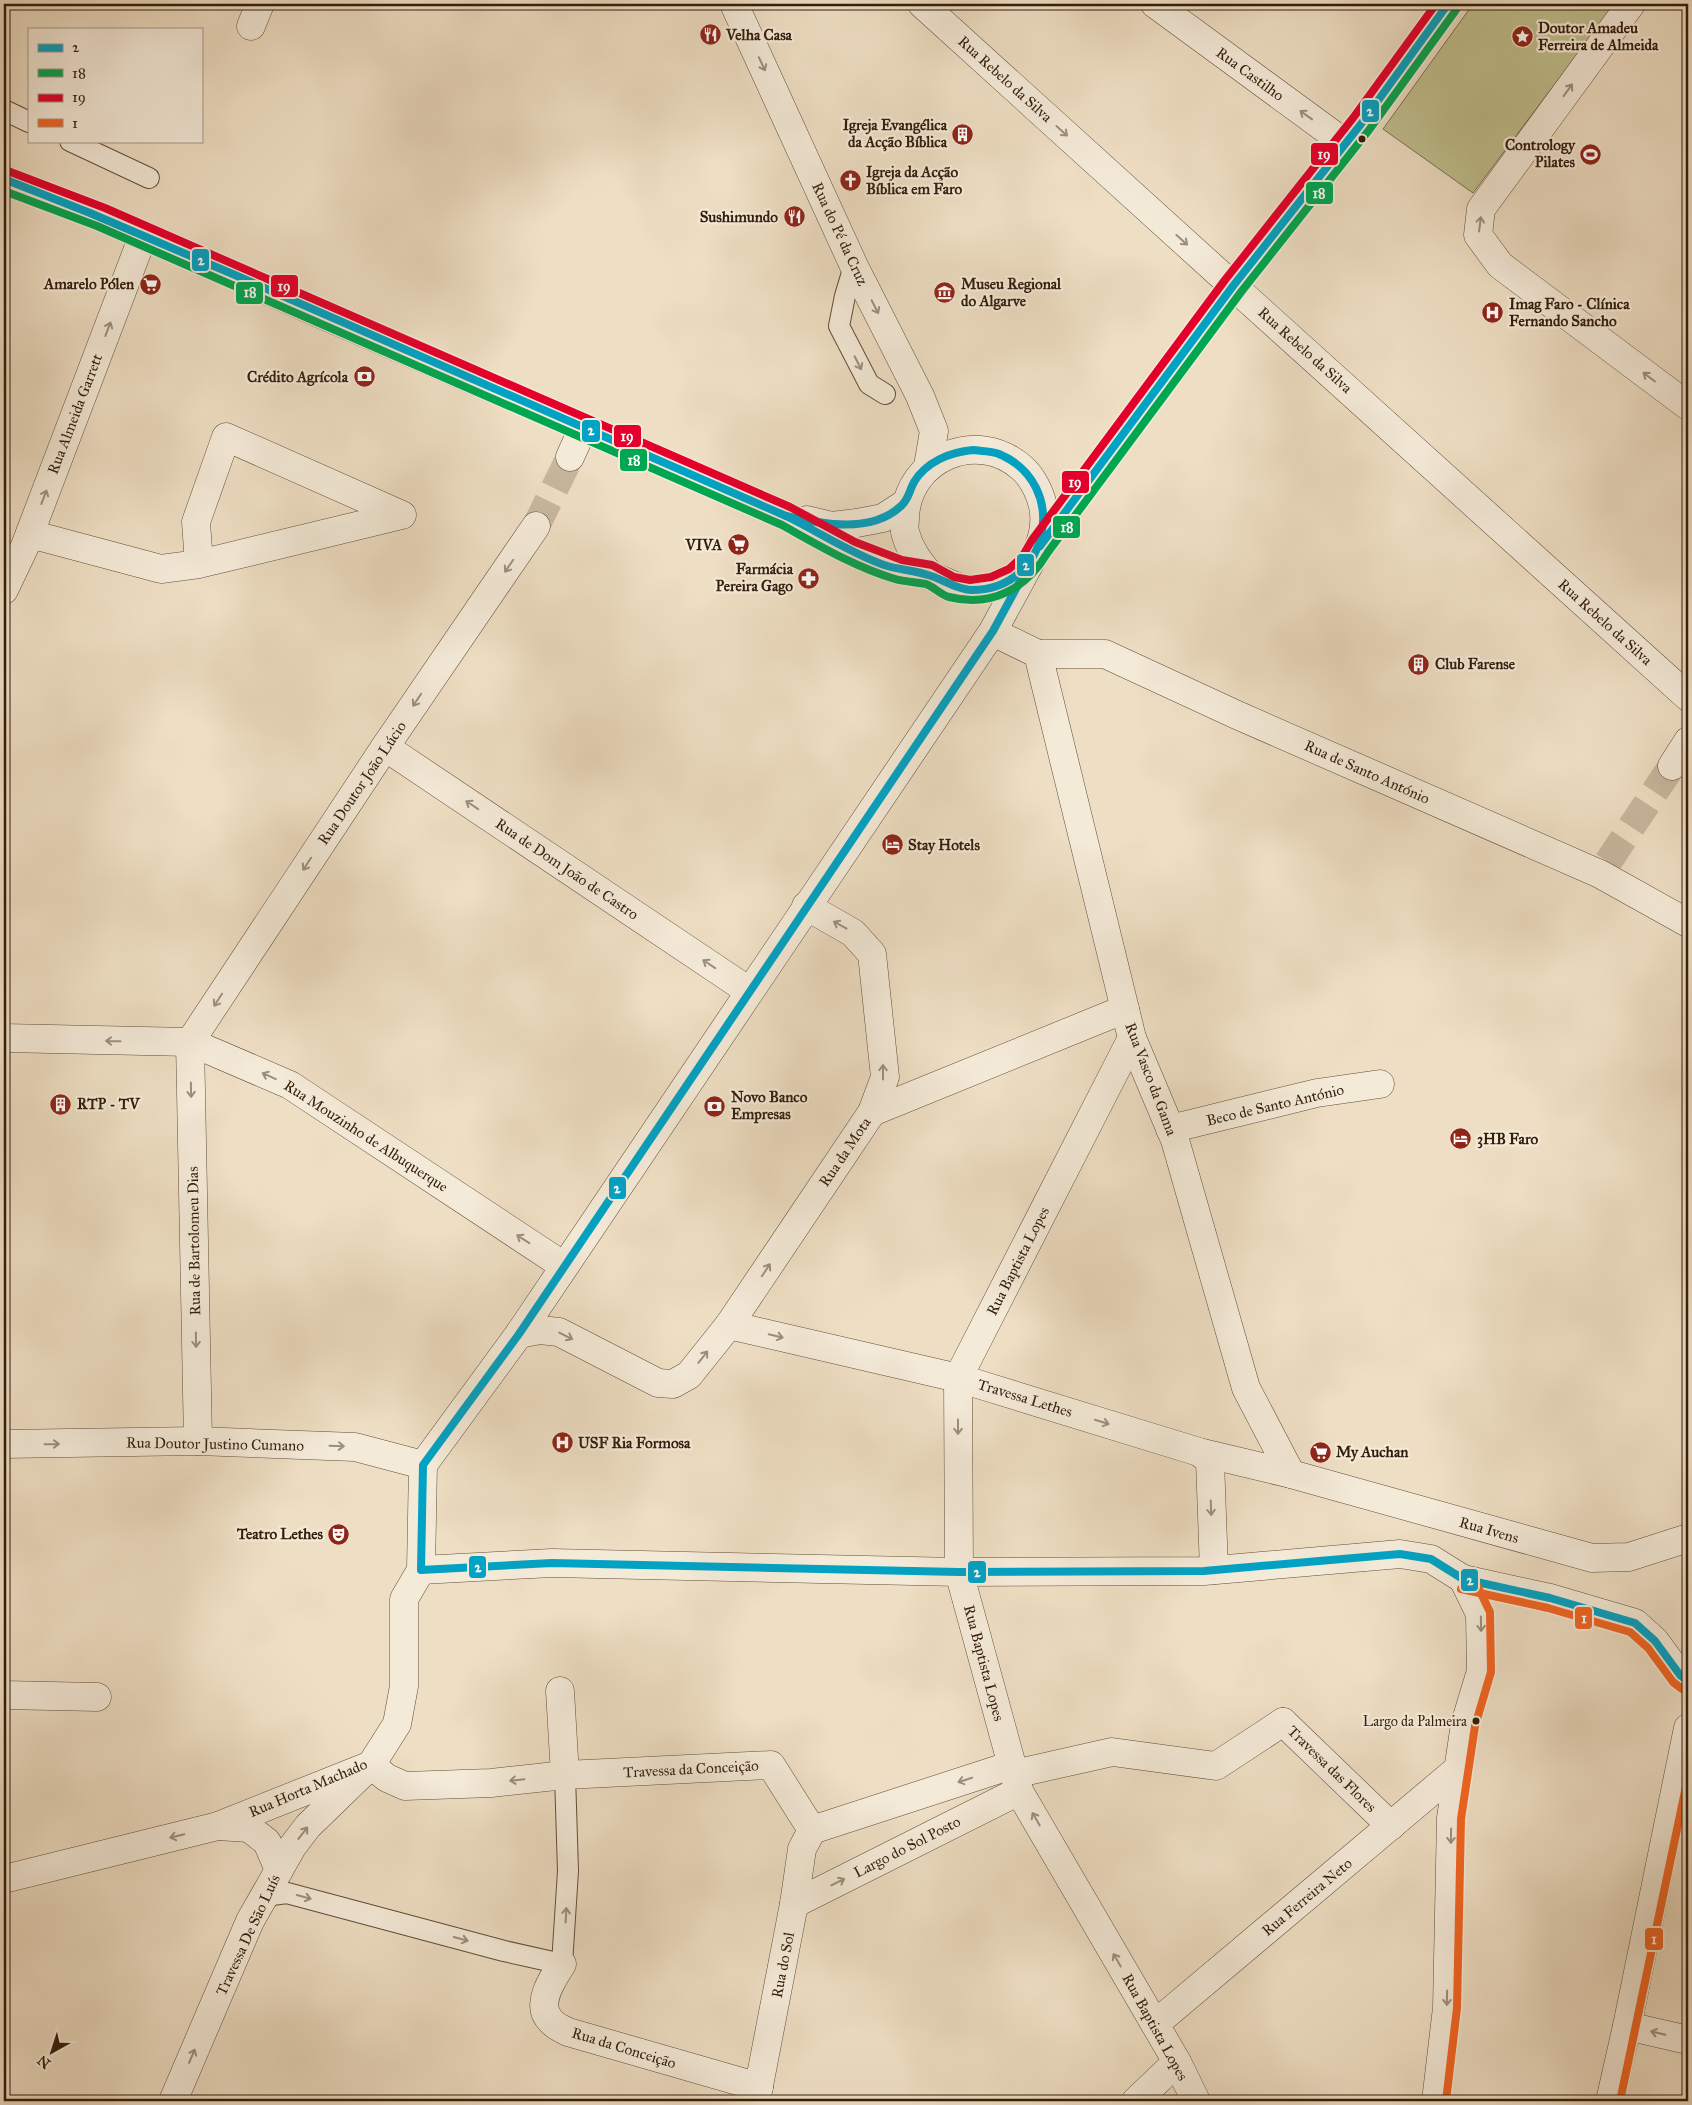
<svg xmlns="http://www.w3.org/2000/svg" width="1692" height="2105" font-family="'IM FELL Great Primer',serif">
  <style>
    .green { fill: #c0bf8e; stroke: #796e4d }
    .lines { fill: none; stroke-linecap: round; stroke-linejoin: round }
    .pedestrian-tunnel { stroke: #c8b79e; stroke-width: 28; stroke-dasharray: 28 14; stroke-linecap: butt }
    .minor-tunnel { stroke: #c8b79e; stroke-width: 28; stroke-dasharray: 28 14; stroke-linecap: butt }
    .service-casing { stroke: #614d3a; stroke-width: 22 }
    .pedestrian-casing { stroke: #614d3a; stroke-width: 29 }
    .minor-casing { stroke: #614d3a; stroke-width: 29 }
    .tertiary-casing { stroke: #614d3a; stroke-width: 29 }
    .service { stroke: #f4ead8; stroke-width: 20 }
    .pedestrian { stroke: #f4ead8; stroke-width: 28 }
    .minor { stroke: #f4ead8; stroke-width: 28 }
    .tertiary { stroke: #f4ead8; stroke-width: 28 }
    .bus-1-casing { stroke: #f4ead8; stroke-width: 11 }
    .bus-2-casing { stroke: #f4ead8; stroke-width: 11 }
    .bus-3-casing { stroke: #f4ead8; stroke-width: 11 }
    .bus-4-casing { stroke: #f4ead8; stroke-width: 11 }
    .bus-1 { stroke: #02a2c4; stroke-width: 8 }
    .bus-2 { stroke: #00a651; stroke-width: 8 }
    .bus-3 { stroke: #e4002b; stroke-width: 8 }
    .bus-4 { stroke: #f26522; stroke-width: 8 }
    .oneway { stroke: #9d8e7c }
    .bus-dot { fill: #321d0c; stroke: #f4ead8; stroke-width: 2 }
    .labels { text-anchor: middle; stroke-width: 4.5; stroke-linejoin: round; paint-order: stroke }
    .bus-label { font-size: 14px; fill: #321d0c; stroke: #f4ead8; text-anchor: end }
    .poi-label { font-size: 15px; font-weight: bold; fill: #321d0c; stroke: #f4ead8; text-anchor: start }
    .street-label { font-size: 15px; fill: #321d0c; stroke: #f4ead8 }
    .line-badge { stroke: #f4ead8; stroke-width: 2 }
    .badge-label { font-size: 14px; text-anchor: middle; font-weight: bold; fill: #fff }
  </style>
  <rect width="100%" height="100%" fill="#eedec3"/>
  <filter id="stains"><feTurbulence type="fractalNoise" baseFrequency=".004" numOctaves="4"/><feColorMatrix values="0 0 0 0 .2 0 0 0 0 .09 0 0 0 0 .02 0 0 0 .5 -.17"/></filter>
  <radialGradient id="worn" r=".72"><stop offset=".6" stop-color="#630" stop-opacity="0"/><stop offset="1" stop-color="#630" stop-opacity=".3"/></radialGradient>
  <path class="green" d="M1473 4H1615L1473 193 1383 129Z"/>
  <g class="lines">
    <path class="pedestrian-tunnel" d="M1608 862 1672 766"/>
    <path class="minor-tunnel" d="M536 526 570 457"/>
    <defs>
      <g id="service">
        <path d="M4 110 29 122"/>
        <path d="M70 141 149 178"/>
        <path d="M854 266 845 296 839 326 869 384 885 394"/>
        <path d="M259 1905 272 1895 287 1893 504 1951 562 1964 568 1871 565 1775"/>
      </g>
      <g id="pedestrian">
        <path d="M1233 286 1688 697"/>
        <path d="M1001 636 1038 654 1132 1038 1175 1140 1246 1388 1291 1474"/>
        <path d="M1038 654H1105L1237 715 1600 874 1688 923"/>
        <path d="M1672 766 1688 741"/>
        <path d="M872 1112 1125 1009"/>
        <path d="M1170 1129 1317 1093 1380 1084"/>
        <path d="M958 1378 1132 1038"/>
        <path d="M1199 1452 1291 1474 1592 1558 1629 1557 1688 1538"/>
        <path d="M1283 1722 1391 1826"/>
        <path d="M1155 2024 1458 1769"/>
      </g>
      <g id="minor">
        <path d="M734 4 854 266 920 396 934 431 928 466"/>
        <path d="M922 4 1233 286"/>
        <path d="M1155 4 1346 144"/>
        <path d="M1631 4 1481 209 1478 235 1500 265 1688 406"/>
        <path d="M251 26 260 4"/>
        <path d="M570 457 583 428"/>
        <path d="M30 534 161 569 199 564 402 515 226 437 196 522 199 564"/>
        <path d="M1040 546 1233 286 1361 124 1448 4"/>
        <path d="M4 590 25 546 143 236"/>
        <path d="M385 747 749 991"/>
        <path d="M4 1038 190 1042 290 1085 564 1266"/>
        <path d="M729 1325 958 1378 1199 1452 1210 1461 1214 1570"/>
        <path d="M519 1334 540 1330 559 1332 658 1383 673 1384 689 1375 729 1325 872 1112 885 1077 872 954 853 933 806 906"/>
        <path d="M958 1378 959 1572 1019 1791 1177 2062 1196 2101"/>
        <path d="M198 1441 190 1042 385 747 536 526"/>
        <path d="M4 1444 198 1441 355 1447 423 1465"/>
        <path d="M560 1691 565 1775"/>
        <path d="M4 1695 97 1697"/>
        <path d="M1014 1774 1112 1752 1216 1766 1283 1722"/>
        <path d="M218 1826 249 1828 267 1842 279 1870"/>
        <path d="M812 1830 1012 1765"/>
        <path d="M794 1904 1019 1791"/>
        <path d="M562 1964C553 1978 534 2005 551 2021 555 2026 562 2029 568 2032L759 2087"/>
        <path d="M1627 2026 1688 2040"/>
        <path d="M173 2101 250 1921 279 1870 292 1847 308 1826 371 1765 387 1778 405 1786 491 1783 565 1775 771 1765 812 1830"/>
        <path d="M756 2101 794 1904 802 1849 812 1830"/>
        <path d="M1136 2101 1177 2062"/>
        <path d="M1436 2101 1447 2008 1451 1818 1465 1724 1481 1671 1480 1614 1463 1579"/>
        <path d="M1610 2101 1627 2026 1688 1728"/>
      </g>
      <g id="tertiary">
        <path d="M4 179C35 192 67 203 99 216 179 250 259 287 339 322 457 373 575 424 693 475 724 489 756 502 787 517 823 535 859 558 898 570 908 572 918 572 927 575 942 578 952 588 968 589 1014 594 1052 551 1043 506 1040 492 1032 477 1022 468 977 428 908 458 905 517 905 521 904 528 905 532 909 549 919 562 930 575"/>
        <path d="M807 520 832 526 857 523 883 518 906 503"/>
        <path d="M421 1570 552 1563 959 1572 1204 1571 1400 1554 1431 1559 1463 1579 1550 1598 1635 1623 1655 1641 1680 1675 1688 1681"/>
        <path d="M4 1879 218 1826 371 1765 397 1724 404 1686V1599L421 1570 423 1465 519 1334 993 631 1030 563"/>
      </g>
    </defs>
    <use href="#service" class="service-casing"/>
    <use href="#pedestrian" class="pedestrian-casing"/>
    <use href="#minor" class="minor-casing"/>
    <use href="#tertiary" class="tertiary-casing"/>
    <use href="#service" class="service"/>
    <use href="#pedestrian" class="pedestrian"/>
    <use href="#minor" class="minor"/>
    <use href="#tertiary" class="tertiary"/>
    <defs>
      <g id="bus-1">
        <path d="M4 179 90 213 235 275 786 516"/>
        <path d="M973 450C981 451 992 451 999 454 1071 484 1050 591 971 590 954 589 943 579 928 575 914 570 899 570 884 565 850 553 819 532 786 516 821 524 871 534 901 506 909 499 909 491 914 482 926 462 950 452 973 450Z"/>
        <path d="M1040 546 1233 286 1361 124 1448 4"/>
        <path d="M1030 563 993 631 519 1334 423 1465 421 1570 552 1563 959 1572 1204 1571 1400 1554 1431 1559 1463 1579 1550 1598 1635 1623 1655 1641 1680 1675 1688 1681"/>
      </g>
      <path id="bus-2" d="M4 191 97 226 782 525C818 545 855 567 895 579 905 582 916 582 926 584 934 587 941 595 949 597 992 608 1027 588 1048 552L1241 292 1369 130 1456 10"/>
      <path id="bus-3" d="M8 171 105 208 790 507 855 542 902 560 932 565 954 577 970 580 991 577 1009 569 1022 557 1032 540 1225 280 1353 118 1436 4"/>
      <g id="bus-4">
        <path d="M1461 1589 1548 1608 1630 1632 1648 1648 1673 1682 1682 1689"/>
        <path d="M1446 2101 1457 2008 1461 1819 1475 1726 1491 1672 1490 1612 1472 1575"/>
        <path d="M1620 2101 1688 1777"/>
      </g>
    </defs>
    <use href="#bus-1" class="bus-1-casing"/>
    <use href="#bus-2" class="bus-2-casing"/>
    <use href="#bus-3" class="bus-3-casing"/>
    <use href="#bus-4" class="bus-4-casing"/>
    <use href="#bus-1" class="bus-1"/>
    <use href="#bus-2" class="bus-2"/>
    <use href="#bus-3" class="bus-3"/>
    <use href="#bus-4" class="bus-4"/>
  </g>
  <defs><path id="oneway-shaft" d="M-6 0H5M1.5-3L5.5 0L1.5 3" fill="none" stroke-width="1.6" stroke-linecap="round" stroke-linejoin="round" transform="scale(1.25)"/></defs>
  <g class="oneway">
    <use href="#oneway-shaft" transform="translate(762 64) rotate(65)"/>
    <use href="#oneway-shaft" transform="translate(1568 90) rotate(-54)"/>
    <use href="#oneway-shaft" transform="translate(1306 115) rotate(-144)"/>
    <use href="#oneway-shaft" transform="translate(1062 131) rotate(42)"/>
    <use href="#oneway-shaft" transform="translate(1480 224) rotate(-83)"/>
    <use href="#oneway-shaft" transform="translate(1182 240) rotate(42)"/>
    <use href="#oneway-shaft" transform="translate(875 307) rotate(63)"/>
    <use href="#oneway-shaft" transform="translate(108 329) rotate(-69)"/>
    <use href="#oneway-shaft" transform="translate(858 363) rotate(63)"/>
    <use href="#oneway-shaft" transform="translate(1649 377) rotate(-143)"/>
    <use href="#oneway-shaft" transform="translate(44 497) rotate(-69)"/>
    <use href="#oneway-shaft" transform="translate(509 566) rotate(124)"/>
    <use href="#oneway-shaft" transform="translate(417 700) rotate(124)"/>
    <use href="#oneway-shaft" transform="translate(472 805) rotate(-146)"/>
    <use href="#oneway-shaft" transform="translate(307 864) rotate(123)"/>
    <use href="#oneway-shaft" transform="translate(840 925) rotate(-151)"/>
    <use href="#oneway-shaft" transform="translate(709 964) rotate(-146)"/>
    <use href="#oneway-shaft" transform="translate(218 1000) rotate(123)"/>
    <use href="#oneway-shaft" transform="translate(113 1041) rotate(-179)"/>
    <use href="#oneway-shaft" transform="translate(883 1072) rotate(-90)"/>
    <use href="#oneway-shaft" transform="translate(269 1076) rotate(-156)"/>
    <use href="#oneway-shaft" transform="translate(191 1090) rotate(89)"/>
    <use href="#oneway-shaft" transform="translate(523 1239) rotate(-147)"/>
    <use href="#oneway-shaft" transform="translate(766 1270) rotate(-56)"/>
    <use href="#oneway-shaft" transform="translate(566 1336) rotate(27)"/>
    <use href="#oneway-shaft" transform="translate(776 1336) rotate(13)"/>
    <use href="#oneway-shaft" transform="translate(196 1340) rotate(89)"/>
    <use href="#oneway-shaft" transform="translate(703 1357) rotate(-52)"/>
    <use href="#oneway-shaft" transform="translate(1102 1422) rotate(17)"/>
    <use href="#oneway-shaft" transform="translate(958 1427) rotate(90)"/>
    <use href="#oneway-shaft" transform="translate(52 1444) rotate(-1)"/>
    <use href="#oneway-shaft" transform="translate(337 1446) rotate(2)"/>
    <use href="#oneway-shaft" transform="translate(1211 1508) rotate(88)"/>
    <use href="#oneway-shaft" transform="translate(1481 1624) rotate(89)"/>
    <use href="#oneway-shaft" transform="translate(517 1780) rotate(174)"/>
    <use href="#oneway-shaft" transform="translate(965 1780) rotate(162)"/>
    <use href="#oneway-shaft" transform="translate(1036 1819) rotate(-120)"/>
    <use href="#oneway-shaft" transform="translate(303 1833) rotate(-52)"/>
    <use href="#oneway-shaft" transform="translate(177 1836) rotate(166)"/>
    <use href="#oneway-shaft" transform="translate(1451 1836) rotate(91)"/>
    <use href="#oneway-shaft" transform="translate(838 1882) rotate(-27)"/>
    <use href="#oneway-shaft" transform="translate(304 1897) rotate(15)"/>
    <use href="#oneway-shaft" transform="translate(566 1915) rotate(-87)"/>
    <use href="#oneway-shaft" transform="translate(461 1939) rotate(15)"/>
    <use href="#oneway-shaft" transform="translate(1117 1960) rotate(-120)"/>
    <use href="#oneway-shaft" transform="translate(1447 1998) rotate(91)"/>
    <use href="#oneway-shaft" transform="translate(1658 2033) rotate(-167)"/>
    <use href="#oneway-shaft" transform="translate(192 2056) rotate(-67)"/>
  </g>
  <defs>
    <symbol id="restaurant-disc" viewBox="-11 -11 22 22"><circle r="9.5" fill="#8f2418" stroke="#f4ead8"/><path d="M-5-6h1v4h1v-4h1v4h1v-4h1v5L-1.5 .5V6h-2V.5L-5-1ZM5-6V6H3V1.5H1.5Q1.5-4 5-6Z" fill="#fff"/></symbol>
    <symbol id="sight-disc" viewBox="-11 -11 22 22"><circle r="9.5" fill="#8f2418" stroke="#f4ead8"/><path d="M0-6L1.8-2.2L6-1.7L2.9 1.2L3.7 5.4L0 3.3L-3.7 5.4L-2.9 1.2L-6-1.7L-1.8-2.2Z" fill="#fff"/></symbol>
    <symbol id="building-disc" viewBox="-11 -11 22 22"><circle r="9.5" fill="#8f2418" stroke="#f4ead8"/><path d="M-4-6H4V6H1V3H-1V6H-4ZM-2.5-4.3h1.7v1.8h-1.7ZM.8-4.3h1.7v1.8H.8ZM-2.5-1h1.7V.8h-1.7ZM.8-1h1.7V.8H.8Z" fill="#fff"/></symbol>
    <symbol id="stadium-disc" viewBox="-11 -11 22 22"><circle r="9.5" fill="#8f2418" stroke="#f4ead8"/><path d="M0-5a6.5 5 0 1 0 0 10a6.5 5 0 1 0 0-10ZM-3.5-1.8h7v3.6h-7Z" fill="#fff"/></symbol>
    <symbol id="church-disc" viewBox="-11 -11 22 22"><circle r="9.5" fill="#8f2418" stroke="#f4ead8"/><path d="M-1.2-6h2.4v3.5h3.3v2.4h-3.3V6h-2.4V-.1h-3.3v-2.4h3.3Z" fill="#fff"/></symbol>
    <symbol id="supermarket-disc" viewBox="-11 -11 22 22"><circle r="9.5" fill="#8f2418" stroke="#f4ead8"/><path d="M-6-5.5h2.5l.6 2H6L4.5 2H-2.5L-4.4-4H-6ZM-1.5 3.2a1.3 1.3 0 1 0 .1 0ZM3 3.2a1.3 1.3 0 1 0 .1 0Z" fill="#fff"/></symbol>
    <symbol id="museum-disc" viewBox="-11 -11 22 22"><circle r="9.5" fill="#8f2418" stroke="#f4ead8"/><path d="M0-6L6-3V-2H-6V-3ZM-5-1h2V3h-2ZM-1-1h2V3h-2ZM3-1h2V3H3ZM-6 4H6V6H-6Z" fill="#fff"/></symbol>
    <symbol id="hospital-disc" viewBox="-11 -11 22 22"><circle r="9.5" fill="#8f2418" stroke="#f4ead8"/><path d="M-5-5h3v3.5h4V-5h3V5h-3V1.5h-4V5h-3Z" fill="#fff"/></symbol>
    <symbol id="bank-disc" viewBox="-11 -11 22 22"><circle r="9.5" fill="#8f2418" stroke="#f4ead8"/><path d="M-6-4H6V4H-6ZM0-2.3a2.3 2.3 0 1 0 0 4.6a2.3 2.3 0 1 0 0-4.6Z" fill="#fff"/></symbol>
    <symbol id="pharmacy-disc" viewBox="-11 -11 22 22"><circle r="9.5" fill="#8f2418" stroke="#f4ead8"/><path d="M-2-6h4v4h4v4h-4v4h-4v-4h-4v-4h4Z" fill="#fff"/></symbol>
    <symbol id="hotel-disc" viewBox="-11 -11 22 22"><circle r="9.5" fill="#8f2418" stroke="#f4ead8"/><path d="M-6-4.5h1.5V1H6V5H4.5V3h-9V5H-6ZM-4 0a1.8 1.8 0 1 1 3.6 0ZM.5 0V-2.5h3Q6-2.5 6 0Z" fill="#fff"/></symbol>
    <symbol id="theatre-disc" viewBox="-11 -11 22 22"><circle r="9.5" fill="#8f2418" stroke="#f4ead8"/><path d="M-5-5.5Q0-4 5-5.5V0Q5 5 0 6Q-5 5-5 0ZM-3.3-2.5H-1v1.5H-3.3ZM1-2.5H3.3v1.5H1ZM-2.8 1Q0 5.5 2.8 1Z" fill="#fff"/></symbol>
  </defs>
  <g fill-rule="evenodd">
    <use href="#restaurant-disc" x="698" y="22" width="25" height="25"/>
    <use href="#sight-disc" x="1510" y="24" width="25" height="25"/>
    <use href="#building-disc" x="950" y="122" width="25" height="25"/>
    <use href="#stadium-disc" x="1578" y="142" width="25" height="25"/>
    <use href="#church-disc" x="838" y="168" width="25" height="25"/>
    <use href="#restaurant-disc" x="782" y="204" width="25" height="25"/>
    <use href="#supermarket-disc" x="138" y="272" width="25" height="25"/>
    <use href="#museum-disc" x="932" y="280" width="25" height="25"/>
    <use href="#hospital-disc" x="1480" y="300" width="25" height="25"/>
    <use href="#bank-disc" x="352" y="364" width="25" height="25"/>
    <use href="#supermarket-disc" x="726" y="532" width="25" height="25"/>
    <use href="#pharmacy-disc" x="796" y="566" width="25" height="25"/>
    <use href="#building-disc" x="1406" y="652" width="25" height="25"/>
    <use href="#hotel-disc" x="880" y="832" width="25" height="25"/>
    <use href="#building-disc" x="48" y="1092" width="25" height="25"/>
    <use href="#bank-disc" x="702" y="1094" width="25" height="25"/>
    <use href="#hotel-disc" x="1448" y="1126" width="25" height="25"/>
    <use href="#hospital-disc" x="550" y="1430" width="25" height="25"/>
    <use href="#supermarket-disc" x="1308" y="1440" width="25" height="25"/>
    <use href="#theatre-disc" x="326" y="1522" width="25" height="25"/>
  </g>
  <g class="bus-dot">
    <circle cx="1362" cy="139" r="4.5"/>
    <circle cx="1476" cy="1721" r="4.5"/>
  </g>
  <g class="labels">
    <g class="bus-label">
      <text x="1467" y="1726">Largo da Palmeira</text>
    </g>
    <g class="poi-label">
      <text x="1538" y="33">Doutor Amadeu<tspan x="1538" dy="17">Ferreira de Almeida</tspan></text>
      <text x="726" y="40">Velha Casa</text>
      <text x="947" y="130" text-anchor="end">Igreja Evangélica<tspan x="947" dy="17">da Acção Bíblica</tspan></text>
      <text x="1575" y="150" text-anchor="end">Contrology<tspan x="1575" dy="17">Pilates</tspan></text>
      <text x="866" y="177">Igreja da Acção<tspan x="866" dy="17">Bíblica em Faro</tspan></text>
      <text x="778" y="222" text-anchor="end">Sushimundo</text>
      <text x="134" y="289" text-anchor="end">Amarelo Pólen</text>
      <text x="961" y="289">Museu Regional<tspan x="961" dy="17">do Algarve</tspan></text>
      <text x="1509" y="309">Imag Faro - Clínica<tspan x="1509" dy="17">Fernando Sancho</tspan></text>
      <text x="348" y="382" text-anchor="end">Crédito Agrícola</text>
      <text x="722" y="550" text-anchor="end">VIVA</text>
      <text x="793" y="574" text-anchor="end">Farmácia<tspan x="793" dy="17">Pereira Gago</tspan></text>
      <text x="1435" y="669">Club Farense</text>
      <text x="908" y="850">Stay Hotels</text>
      <text x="731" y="1102">Novo Banco<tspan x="731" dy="17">Empresas</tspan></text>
      <text x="77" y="1109">RTP - TV</text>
      <text x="1477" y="1144">3HB Faro</text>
      <text x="578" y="1448">USF Ria Formosa</text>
      <text x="1336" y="1457">My Auchan</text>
      <text x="323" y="1539" text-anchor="end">Teatro Lethes</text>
    </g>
    <g class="street-label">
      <text transform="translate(1250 74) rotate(36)" y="5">Rua Castilho</text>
      <text transform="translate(1005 79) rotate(42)" y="5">Rua Rebelo da Silva</text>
      <text transform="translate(840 234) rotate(65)" y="5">Rua do Pé da Cruz</text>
      <text transform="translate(1305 350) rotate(42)" y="5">Rua Rebelo da Silva</text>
      <text transform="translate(75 414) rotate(-69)" y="5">Rua Almeida Garrett</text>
      <text transform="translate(1605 622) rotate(42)" y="5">Rua Rebelo da Silva</text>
      <text transform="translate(1367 772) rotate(24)" y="5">Rua de Santo António</text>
      <text transform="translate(362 783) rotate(-56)" y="5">Rua Doutor João Lúcio</text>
      <text transform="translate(567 869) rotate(34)" y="5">Rua de Dom João de Castro</text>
      <text transform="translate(1151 1079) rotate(69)" y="5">Rua Vasco da Gama</text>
      <text transform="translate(1275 1105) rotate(-13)" y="5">Beco de Santo António</text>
      <text transform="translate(366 1136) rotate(33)" y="5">Rua Mouzinho de Albuquerque</text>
      <text transform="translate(845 1152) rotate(-56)" y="5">Rua da Mota</text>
      <text transform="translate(194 1241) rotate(-91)" y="5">Rua de Bartolomeu Dias</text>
      <text transform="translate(1018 1261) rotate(-63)" y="5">Rua Baptista Lopes</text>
      <text transform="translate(1025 1398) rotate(17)" y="5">Travessa Lethes</text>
      <text transform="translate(215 1444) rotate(1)" y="5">Rua Doutor Justino Cumano</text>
      <text transform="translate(1489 1530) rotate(16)" y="5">Rua Ivens</text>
      <text transform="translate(984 1663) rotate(75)" y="5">Rua Baptista Lopes</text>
      <text transform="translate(691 1769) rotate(-3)" y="5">Travessa da Conceição</text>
      <text transform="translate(1332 1769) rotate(44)" y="5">Travessa das Flores</text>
      <text transform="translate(308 1788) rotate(-23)" y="5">Rua Horta Machado</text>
      <text transform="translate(907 1847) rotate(-27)" y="5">Largo do Sol Posto</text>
      <text transform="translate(1307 1897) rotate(-40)" y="5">Rua Ferreira Neto</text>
      <text transform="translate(248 1935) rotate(-65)" y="5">Travessa De São Luís</text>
      <text transform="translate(783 1965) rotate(-79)" y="5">Rua do Sol</text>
      <text transform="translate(1155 2027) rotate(61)" y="5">Rua Baptista Lopes</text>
      <text transform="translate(624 2048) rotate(17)" y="5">Rua da Conceição</text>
    </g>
  </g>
  <g class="line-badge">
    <rect x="1361" y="99" width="19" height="24" rx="5" fill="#02a2c4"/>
    <rect x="1310" y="142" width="29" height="24" rx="5" fill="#e4002b"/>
    <rect x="1305" y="181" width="29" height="24" rx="5" fill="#00a651"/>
    <rect x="191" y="248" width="19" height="24" rx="5" fill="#02a2c4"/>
    <rect x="270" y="274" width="29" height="24" rx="5" fill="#e4002b"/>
    <rect x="235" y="281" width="29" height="24" rx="5" fill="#00a651"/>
    <rect x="581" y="419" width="20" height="24" rx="5" fill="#02a2c4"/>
    <rect x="613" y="424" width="29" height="24" rx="5" fill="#e4002b"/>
    <rect x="619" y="448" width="29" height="24" rx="5" fill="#00a651"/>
    <rect x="1061" y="470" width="29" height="24" rx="5" fill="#e4002b"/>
    <rect x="1052" y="515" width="29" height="24" rx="5" fill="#00a651"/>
    <rect x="1016" y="553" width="19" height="24" rx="5" fill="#02a2c4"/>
    <rect x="608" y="1176" width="19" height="24" rx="5" fill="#02a2c4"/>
    <rect x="468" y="1555" width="19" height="24" rx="5" fill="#02a2c4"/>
    <rect x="967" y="1560" width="20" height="24" rx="5" fill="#02a2c4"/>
    <rect x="1460" y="1568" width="19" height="24" rx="5" fill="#02a2c4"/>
    <rect x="1574" y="1606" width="19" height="24" rx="5" fill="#f26522"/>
    <rect x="1644" y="1927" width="20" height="24" rx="5" fill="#f26522"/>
  </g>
  <g class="badge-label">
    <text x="1370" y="116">2</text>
    <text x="1324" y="159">19</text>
    <text x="1319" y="198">18</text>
    <text x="201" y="265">2</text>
    <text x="284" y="291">19</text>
    <text x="250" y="297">18</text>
    <text x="591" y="435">2</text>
    <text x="627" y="441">19</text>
    <text x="634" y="465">18</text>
    <text x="1075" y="487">19</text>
    <text x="1067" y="532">18</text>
    <text x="1026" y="570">2</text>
    <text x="617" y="1193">2</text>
    <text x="478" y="1572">2</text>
    <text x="977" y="1577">2</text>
    <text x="1470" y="1585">2</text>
    <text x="1584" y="1623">1</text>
    <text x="1654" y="1944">1</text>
  </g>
  <rect width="1692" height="2105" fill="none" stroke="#eedec3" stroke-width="20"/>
  <rect x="5" y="5" width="1682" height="2095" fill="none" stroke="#321d0c" stroke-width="2.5"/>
  <rect x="10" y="10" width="1672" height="2085" fill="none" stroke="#321d0c"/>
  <rect x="28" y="28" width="175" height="115" fill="#f4ead8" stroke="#a69886"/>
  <rect x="38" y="44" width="25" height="8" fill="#02a2c4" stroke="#a69886"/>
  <text x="72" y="52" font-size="15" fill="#321d0c">2</text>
  <rect x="38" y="69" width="25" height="8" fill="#00a651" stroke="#a69886"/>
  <text x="72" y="78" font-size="15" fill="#321d0c">18</text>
  <rect x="38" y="94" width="25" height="8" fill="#e4002b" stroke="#a69886"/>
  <text x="72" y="102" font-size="15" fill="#321d0c">19</text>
  <rect x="38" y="119" width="25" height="8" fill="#f26522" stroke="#a69886"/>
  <text x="72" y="128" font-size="15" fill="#321d0c">1</text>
  <g transform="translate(52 2052) rotate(219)" stroke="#f4ead8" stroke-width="4" paint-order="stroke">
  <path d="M0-4L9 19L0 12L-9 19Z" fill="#321d0c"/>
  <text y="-8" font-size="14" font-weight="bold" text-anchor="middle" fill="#321d0c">N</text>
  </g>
  <rect width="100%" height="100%" filter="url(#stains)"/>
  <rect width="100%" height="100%" fill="url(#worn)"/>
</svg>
